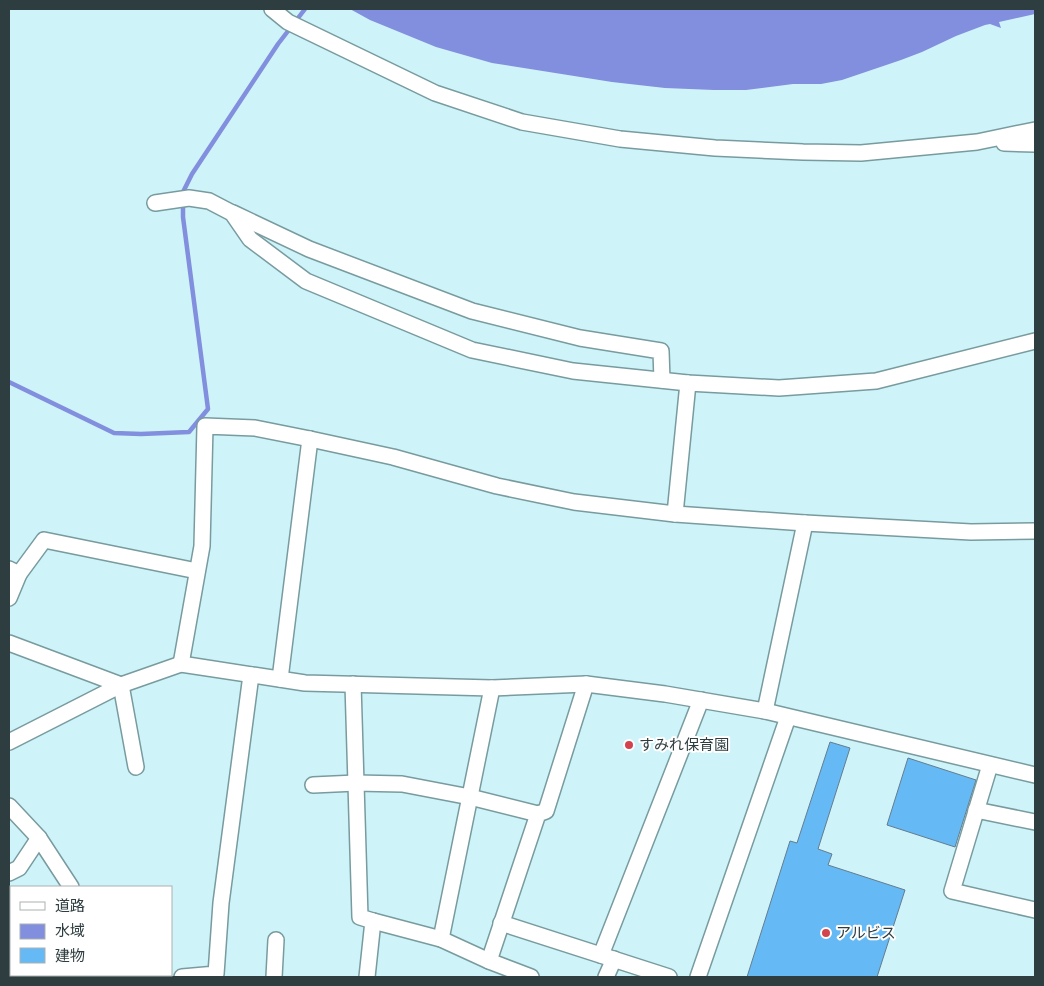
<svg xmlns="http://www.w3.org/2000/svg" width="1044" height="986" font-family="Quicksand,'Noto Sans JP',sans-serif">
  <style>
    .water { fill: #828ede }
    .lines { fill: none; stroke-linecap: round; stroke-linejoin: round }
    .stream { stroke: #828ede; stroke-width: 4.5 }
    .building { fill: #65baf6; stroke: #647c8e }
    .minor-casing { stroke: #789b9f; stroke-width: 18 }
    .minor { stroke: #fff; stroke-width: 15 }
    .poi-dot { fill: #d3434d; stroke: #fff; stroke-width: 2 }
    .labels { text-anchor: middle; stroke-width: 4; stroke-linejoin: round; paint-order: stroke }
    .poi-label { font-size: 15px; fill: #2e3d3f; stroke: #fff; text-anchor: start }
  </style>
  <rect width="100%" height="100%" fill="#cef3f8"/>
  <path class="water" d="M350 9H1035V14L999 22 1001 28 990 24 985 25 956 36 922 52 901 60 842 80 821 84H793L746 90H714L665 88 612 82 492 63 436 47 370 20Z"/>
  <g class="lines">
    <path class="stream" d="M9 382 114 433 141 434 189 432 208 409 183 217V192L192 174 278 44 305 9"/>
  </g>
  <g class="building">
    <path d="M830 742 850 748 818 849 832 854 828 865 905 890 877 977H747L790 841 797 843Z"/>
    <path d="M908 758 976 780 955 847 887 825Z"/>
  </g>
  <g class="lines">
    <defs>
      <g id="minor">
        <path d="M272 9 288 22 435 93 522 122 620 139 715 148 803 152 861 153 977 142 1035 130"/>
        <path d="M1004 143 1035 144"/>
        <path d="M155 203 189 198 209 201 232 213 250 239 306 281 472 350 573 371 688 383 779 388 876 381 1035 341"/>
        <path d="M233 213 309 249 472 311 580 338 661 351 662 380"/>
        <path d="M675 514 688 383"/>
        <path d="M9 569 19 574 9 598"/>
        <path d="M19 574 44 540 197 571"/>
        <path d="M9 643 121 685 136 767"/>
        <path d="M181 664 202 546 205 426 255 428 310 439 393 457 497 486 574 502 675 514 805 523 971 532 1035 531"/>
        <path d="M280 679 310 439"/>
        <path d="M353 684 360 917 373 921 441 939 489 961 531 977"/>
        <path d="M765 711 805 523"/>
        <path d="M9 742 121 685 181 664 305 683 492 688 586 684 665 694 765 711 1035 775"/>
        <path d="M990 765 952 891 1035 910"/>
        <path d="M313 785 356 783 402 784 470 797 538 814"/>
        <path d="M9 806 39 838 71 887"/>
        <path d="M976 810 1035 822"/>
        <path d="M9 873 19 868 39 838"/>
        <path d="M501 923 669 977"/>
        <path d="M441 939 492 688"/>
        <path d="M601 955 701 700"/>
        <path d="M489 961 538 814 546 811 586 684"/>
        <path d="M122 975 124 977"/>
        <path d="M182 977 216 974 221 903 251 675"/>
        <path d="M274 977 276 940"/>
        <path d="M367 977 373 921"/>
        <path d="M606 977 614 959"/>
        <path d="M698 977 788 717"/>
      </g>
    </defs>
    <use href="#minor" class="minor-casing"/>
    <use href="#minor" class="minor"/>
  </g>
  <g class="poi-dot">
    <circle cx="629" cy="745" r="5"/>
    <circle cx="826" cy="933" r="5"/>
  </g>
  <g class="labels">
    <g class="poi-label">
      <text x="639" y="750">すみれ保育園</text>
      <text x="836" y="938">アルビス</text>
    </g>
  </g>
  <rect width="1044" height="986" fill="none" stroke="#2e3d3f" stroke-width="20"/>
  <rect x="10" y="886" width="162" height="90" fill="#ffffff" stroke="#abb1b2"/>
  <rect x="20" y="902" width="25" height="8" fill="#ffffff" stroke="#abb1b2"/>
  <text x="55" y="911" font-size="15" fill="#2e3d3f">道路</text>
  <rect x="20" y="924" width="25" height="15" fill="#828ede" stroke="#abb1b2"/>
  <text x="55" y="936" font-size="15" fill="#2e3d3f">水域</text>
  <rect x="20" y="948" width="25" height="15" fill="#65baf6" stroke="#abb1b2"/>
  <text x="55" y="961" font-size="15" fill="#2e3d3f">建物</text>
</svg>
